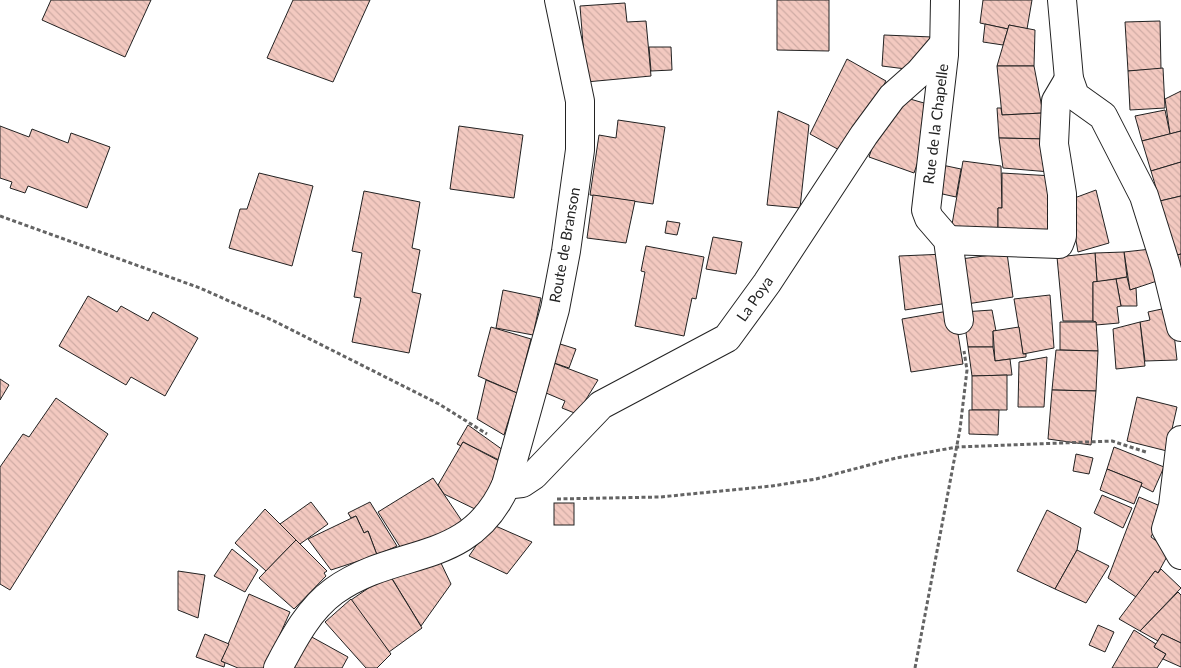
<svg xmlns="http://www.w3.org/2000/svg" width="1181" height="668" font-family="Lato,sans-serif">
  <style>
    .building { fill: url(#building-back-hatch); stroke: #222 }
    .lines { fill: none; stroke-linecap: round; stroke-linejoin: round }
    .minor-casing { stroke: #222; stroke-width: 30 }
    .path { stroke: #646464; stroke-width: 3; stroke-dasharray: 4 2.5; stroke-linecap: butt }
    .minor { stroke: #fff; stroke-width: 28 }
    .labels { text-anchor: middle; stroke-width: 4; stroke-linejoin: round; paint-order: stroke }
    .street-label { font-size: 15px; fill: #222; stroke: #fff }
  </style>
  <defs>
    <pattern id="building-back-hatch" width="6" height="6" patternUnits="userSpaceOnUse" patternTransform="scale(1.25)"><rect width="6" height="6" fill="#f3c9c0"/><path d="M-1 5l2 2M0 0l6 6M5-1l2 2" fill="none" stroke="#d0aca5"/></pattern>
  </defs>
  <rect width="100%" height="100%" fill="#fff"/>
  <g class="building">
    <path d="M51 0H151L125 57 42 20Z"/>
    <path d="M293 0H370L333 82 267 58Z"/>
    <path d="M777 0H829V51L777 50Z"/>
    <path d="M983 0H1032L1027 29 1009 25 1008 29 980 23Z"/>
    <path d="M625 3 627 22 646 21 651 76 586 82 580 6Z"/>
    <path d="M1160 21 1161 69 1128 71 1125 22Z"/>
    <path d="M985 24 1008 29 1003 45 983 42Z"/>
    <path d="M1009 25 1035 30 1034 66H997Z"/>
    <path d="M884 35 932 37 914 70 882 66Z"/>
    <path d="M649 47H671L672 70 651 71Z"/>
    <path d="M847 59 886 81 868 115 843 152 810 134Z"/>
    <path d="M997 66H1034L1043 113 1002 115Z"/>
    <path d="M1163 68 1165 108 1130 110 1128 71Z"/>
    <path d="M1181 91V131L1170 134 1165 99Z"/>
    <path d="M903 97 931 105 927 136 914 173 869 157 879 127Z"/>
    <path d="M997 108H1001L1002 115 1043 113 1047 139 999 138Z"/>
    <path d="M1165 110 1170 134 1142 141 1135 116Z"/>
    <path d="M778 111 809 125 800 208 767 205Z"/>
    <path d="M618 120 665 127 653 204 590 195 599 135 616 138Z"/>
    <path d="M0 126 29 137 32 129 68 143 71 133 110 147 87 208 28 186 25 193 10 188 12 182 0 178Z"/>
    <path d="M459 126 523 135 514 198 450 189Z"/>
    <path d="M1181 131V162L1151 171 1142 141Z"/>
    <path d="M999 138 1047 139 1050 172 1003 168Z"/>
    <path d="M963 161 1001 166 1002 208H998V240L950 236Z"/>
    <path d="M1181 162V196L1160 201 1151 171Z"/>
    <path d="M942 165 961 169 956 197 938 193Z"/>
    <path d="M259 173 313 186 292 266 229 248 240 209H247Z"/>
    <path d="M1002 173 1053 176 1058 241 998 240V208H1002Z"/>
    <path d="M1096 190 1109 243 1078 252 1069 200Z"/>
    <path d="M364 191 420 202 412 248 420 250 412 292 421 294 409 353 352 342 361 298 354 297 362 253 352 251Z"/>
    <path d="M593 195 635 201 626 243 587 238Z"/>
    <path d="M1181 196V254L1172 256 1160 201Z"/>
    <path d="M667 221 680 223 677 235 665 233Z"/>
    <path d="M713 237 742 242 736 274 706 269Z"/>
    <path d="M646 246 704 257 696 299 692 298 684 336 635 326 645 272 641 271Z"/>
    <path d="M1151 249 1160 280 1130 290 1124 252Z"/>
    <path d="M1124 252 1127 277 1097 282 1095 253Z"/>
    <path d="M1007 253 1013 297 960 305 953 260Z"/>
    <path d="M1095 253 1097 282H1093V321H1063L1057 257Z"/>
    <path d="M946 254 954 302 905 310 899 256Z"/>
    <path d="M1181 254V289L1174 256Z"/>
    <path d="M1127 277 1130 290 1136 288 1137 306H1121L1116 279Z"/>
    <path d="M1116 279 1121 306 1117 307 1119 323 1096 325V322L1093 321V282Z"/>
    <path d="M503 290 541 298 533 335 496 328Z"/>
    <path d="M1050 295 1054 348 1023 354 1014 299Z"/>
    <path d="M88 296 117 312 121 306 148 321 153 312 198 338 165 396 131 377 126 385 59 346Z"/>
    <path d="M1171 307 1177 360 1145 361 1140 322 1150 320 1148 312Z"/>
    <path d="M954 310 963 364 911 372 902 319Z"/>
    <path d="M992 310 996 331H993V347H968L963 312Z"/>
    <path d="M1060 322H1096L1098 351 1060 350Z"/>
    <path d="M1140 322 1145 366 1116 369 1113 329Z"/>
    <path d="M491 327 531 339 517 393 478 376Z"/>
    <path d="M1019 327 1023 354H1026V357L995 361 993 331Z"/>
    <path d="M557 343 576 349 569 368 551 362Z"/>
    <path d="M968 347H993L995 361 1010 359 1012 375 972 376Z"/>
    <path d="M1056 350 1098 351 1096 391 1052 390Z"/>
    <path d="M1047 357 1044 407H1018L1019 362Z"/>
    <path d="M551 362 598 380 577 414 562 408 565 401 539 390Z"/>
    <path d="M1007 375V410H972V376Z"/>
    <path d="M0 379 9 385 0 400Z"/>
    <path d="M486 380 517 393 504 435 477 419Z"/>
    <path d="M1052 390 1096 391 1091 445 1048 439Z"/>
    <path d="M1137 397 1177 407 1167 451 1127 441Z"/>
    <path d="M56 398 108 434 10 590 0 584V467L23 434 29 437Z"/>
    <path d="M969 410H999L998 435 969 434Z"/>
    <path d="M468 425 503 450 499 460 463 442 461 446 457 444Z"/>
    <path d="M463 442 503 463 477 510 444 494 438 485Z"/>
    <path d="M1114 447 1164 467 1153 492 1141 486 1142 483 1107 469Z"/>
    <path d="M1076 454 1093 458 1089 474 1073 471Z"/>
    <path d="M1107 469 1142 483 1134 504 1100 490Z"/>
    <path d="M433 478 464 524 404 553 378 512Z"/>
    <path d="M1102 495 1132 508 1123 528 1094 513Z"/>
    <path d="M1139 497 1165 508 1151 537 1170 551 1158 573 1155 571 1136 597 1108 578Z"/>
    <path d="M311 502 328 524 300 544 280 524Z"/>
    <path d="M370 502 397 546 377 555 368 531 364 533 356 516 351 518 348 513Z"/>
    <rect x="554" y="503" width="20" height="22"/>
    <path d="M265 509 296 540 266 571 235 543Z"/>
    <path d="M1047 510 1081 528 1077 550 1055 589 1017 571Z"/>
    <path d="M356 516 364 533 368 531 377 555 331 570 308 539Z"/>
    <path d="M491 524 532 542 507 574 469 556Z"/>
    <path d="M296 540 327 571 324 573 326 576 294 609 259 578Z"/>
    <path d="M232 549 258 570 245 592 214 576Z"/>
    <path d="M1077 550 1109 566 1086 603 1055 589Z"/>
    <path d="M440 561 451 584 421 626 391 577Z"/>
    <path d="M1161 569 1181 588 1140 631 1119 619 1155 571 1158 573Z"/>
    <path d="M178 571 205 575 198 618 178 610Z"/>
    <path d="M389 574 422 628 389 652 351 600Z"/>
    <path d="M1178 592 1181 595V643L1162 634 1158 641 1140 631Z"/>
    <path d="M249 594 290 612 265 668H238L221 661Z"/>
    <path d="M351 599 391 654 377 668H366L325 622Z"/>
    <path d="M1098 625 1114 632 1105 652 1089 645Z"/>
    <path d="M1134 630 1156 644 1154 647 1166 654 1157 668H1112Z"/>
    <path d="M205 634 229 644 221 661 225 663 224 667 196 657Z"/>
    <path d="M1162 634 1181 643V667L1163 659 1166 654 1154 647Z"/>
    <path d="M310 636 348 657 342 668H292Z"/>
  </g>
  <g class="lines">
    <defs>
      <g id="minor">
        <path d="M945 0 944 55 926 210 929 218 948 240 959 320"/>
        <path d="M1062 0 1069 79 1075 96 1103 116 1144 196 1166 266 1181 327"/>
        <path d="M948 240 1059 244 1062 236V194L1054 144 1056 101 1069 79"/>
        <path d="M1181 440 1173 506 1166 529 1181 555"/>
        <path d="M506 485 522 483 534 475 601 405 727 338 767 283 864 135 892 97 919 73 943 45"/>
        <path d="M278 668C293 640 308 610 334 591 397 546 469 568 506 485L555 309 566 251 580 150V101L559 0"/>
      </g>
    </defs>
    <use href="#minor" class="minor-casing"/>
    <g class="path">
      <path d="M0 216 200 288 274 321 439 404 487 434"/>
      <path d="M557 499 660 497 772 486 816 479 896 458 957 447 1112 441 1146 452"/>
      <path d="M915 668 960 429 967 370 964 351"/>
    </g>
    <use href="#minor" class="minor"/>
  </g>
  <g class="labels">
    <g class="street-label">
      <text transform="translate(936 124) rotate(-83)" y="5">Rue de la Chapelle</text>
      <text transform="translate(565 245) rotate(-80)" y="5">Route de Branson</text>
      <text transform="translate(755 299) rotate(-55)" y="5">La Poya</text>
    </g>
  </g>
</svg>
